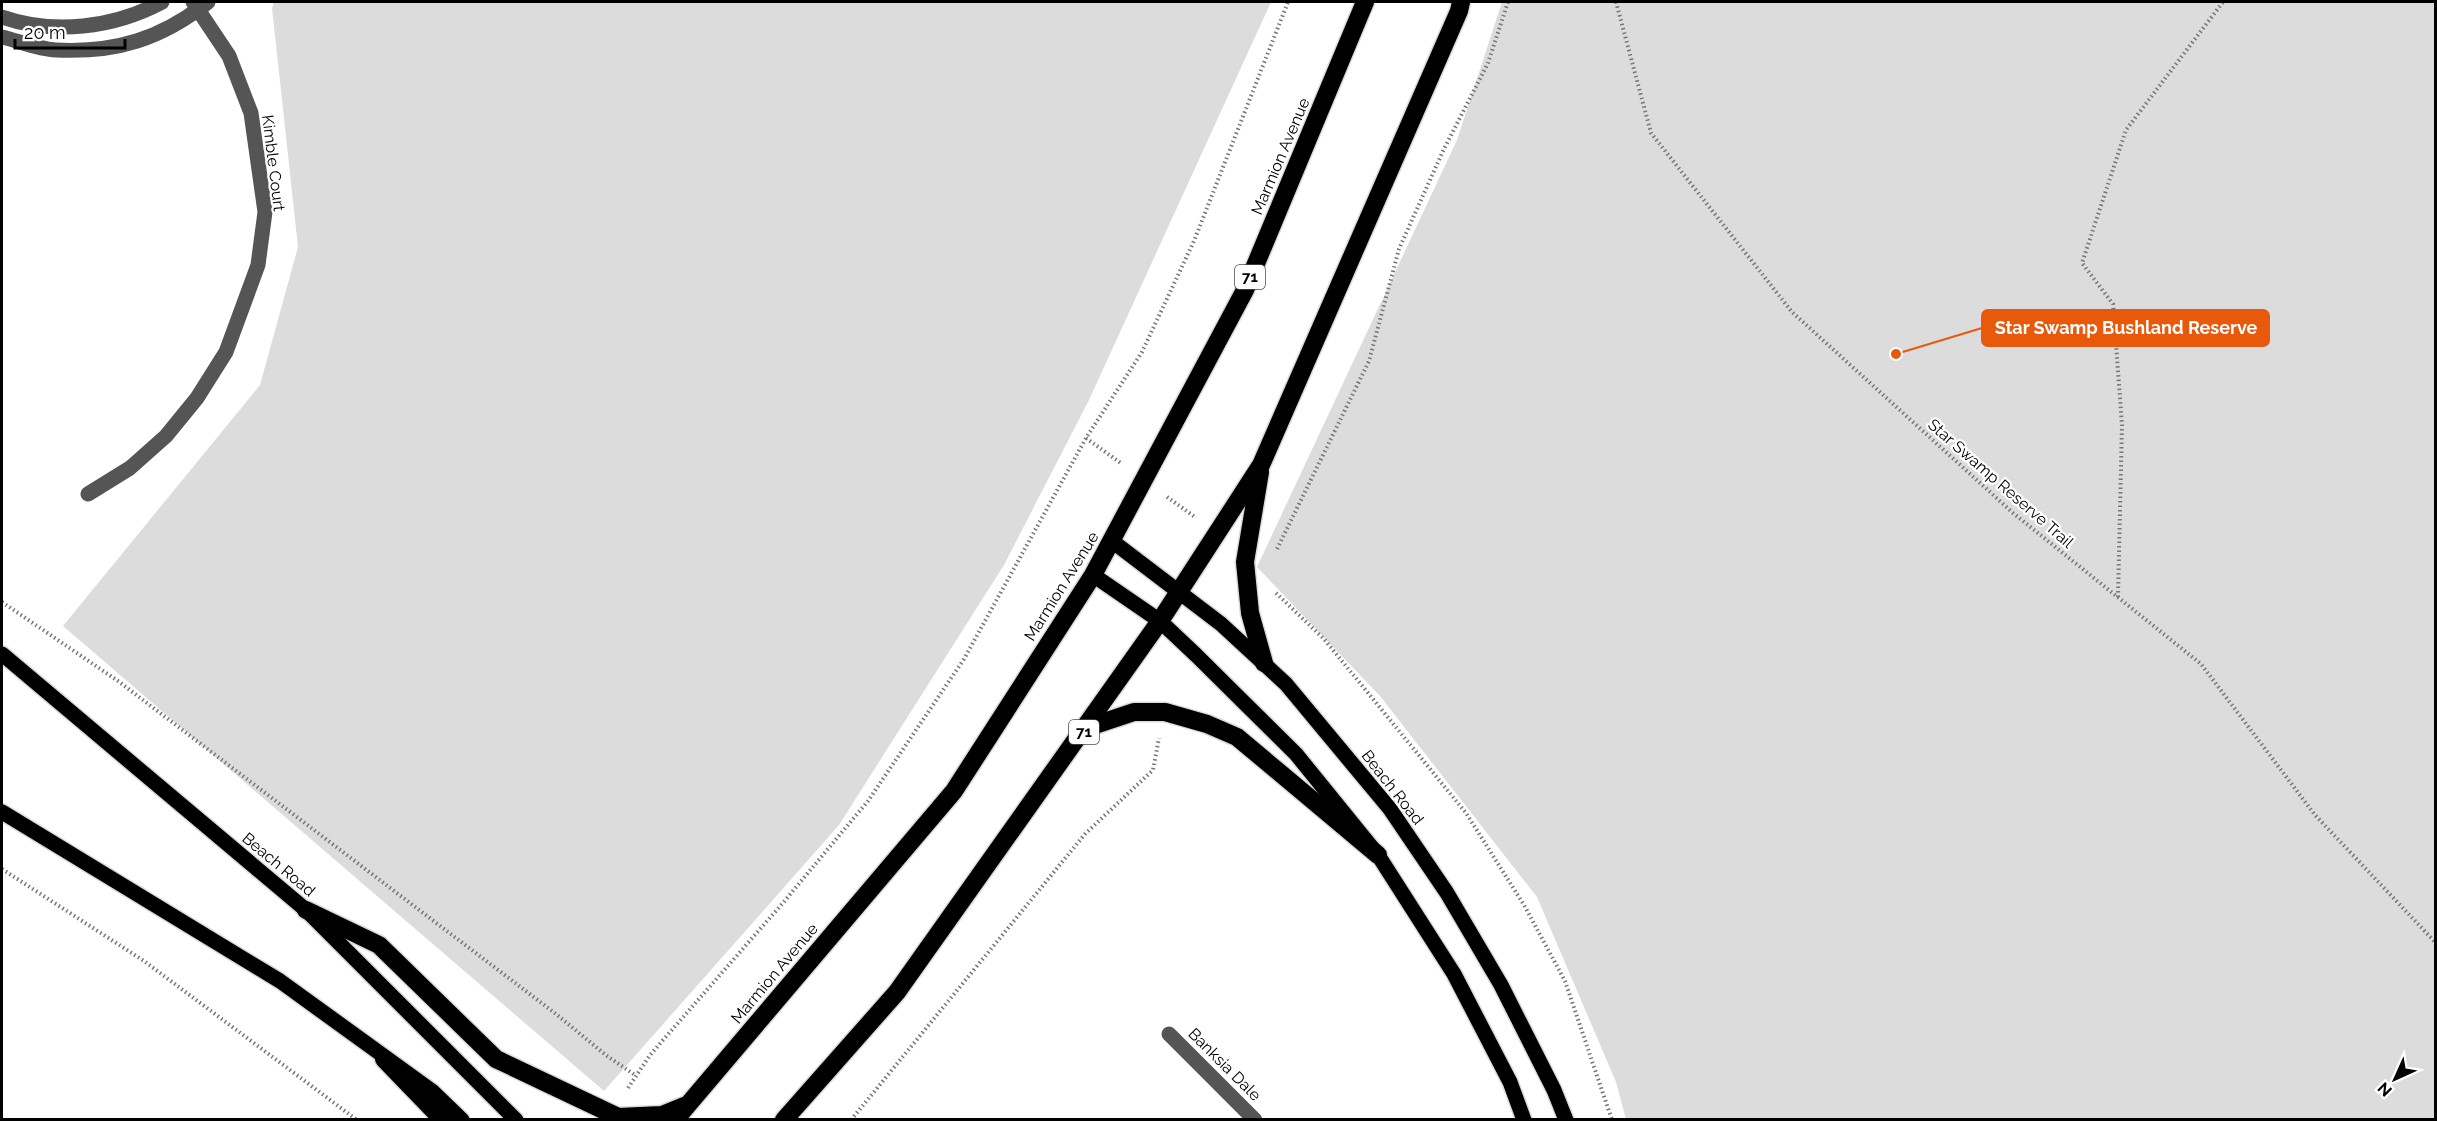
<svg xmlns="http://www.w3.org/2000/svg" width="2437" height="1121" font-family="Raleway,sans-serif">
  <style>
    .green { fill: #dcdcdc }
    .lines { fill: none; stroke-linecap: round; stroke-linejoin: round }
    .major-casing { stroke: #dbdbdb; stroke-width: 18 }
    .highway-casing { stroke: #dbdbdb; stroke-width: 21 }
    .path { stroke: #777; stroke-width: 4; stroke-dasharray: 1.5 3; stroke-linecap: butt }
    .minor { stroke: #555; stroke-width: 15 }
    .major { stroke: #000; stroke-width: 15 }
    .highway { stroke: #000; stroke-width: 18 }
    .labels { text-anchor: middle; stroke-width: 4.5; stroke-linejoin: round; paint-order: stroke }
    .shield { fill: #fff; stroke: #4c4c4c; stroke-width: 1.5 }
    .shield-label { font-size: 15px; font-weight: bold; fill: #000 }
    .street-label { font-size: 16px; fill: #000; stroke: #fff }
    .leader { fill: none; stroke: #e8590c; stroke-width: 2 }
    .callout-dot { fill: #e8590c; stroke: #fff; stroke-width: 2 }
    .callout { fill: #e8590c; stroke: #e8590c; stroke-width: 2 }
    .callout-label { font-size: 18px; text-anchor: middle; font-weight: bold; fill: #fff }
  </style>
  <rect width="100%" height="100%" fill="#fff"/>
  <g class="green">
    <path d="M274 2H1271L1089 400 1004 565 839 825 604 1091 63 626 260 385 298 247 272 8Z"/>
    <path d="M1502 2H2435V1119H1626L1616 1082 1537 897 1380 696 1257 567 1457 140Z"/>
  </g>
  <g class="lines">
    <defs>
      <g id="major">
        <path d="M1112 541 1221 624 1286 684 1390 809 1447 893 1501 985 1554 1090 1566 1120"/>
        <path d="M1093 575 1160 621 1196 655 1296 754 1378 855 1454 974 1510 1082 1524 1120"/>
        <path d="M2 654 306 910 516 1120"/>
        <path d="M2 812 280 981 432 1091 462 1120"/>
      </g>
      <g id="highway">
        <path d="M1260 472 1245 562 1250 613 1264 663"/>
        <path d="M1086 728 1134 712H1165L1207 724 1237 737 1378 855"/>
        <path d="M306 910 379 945 496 1059 618 1117 662 1115 684 1106"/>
        <path d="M384 1059 443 1120"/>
        <path d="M675 1120 954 791 1093 575 1245 290 1365 2"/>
        <path d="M784 1120 897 992 1160 621 1261 465 1459 11 1461 2"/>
      </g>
    </defs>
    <use href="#major" class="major-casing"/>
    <use href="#highway" class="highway-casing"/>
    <g class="path">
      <path d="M1616 2 1651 133 1792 312 2013 513 2201 664 2315 815 2436 943"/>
      <path d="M1086 438 1122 464"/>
      <path d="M1167 497 1195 517"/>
      <path d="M1277 549 1369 361 1399 249 1443 151 1488 63 1508 2"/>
      <path d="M1276 593 1324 639 1466 813 1524 905 1565 981 1612 1120"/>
      <path d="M2118 597 2122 425 2113 304 2082 263 2126 130 2223 2"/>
      <path d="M2 602 118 681 556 1014 607 1056 635 1075"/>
      <path d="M2 869 144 961 357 1120"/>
      <path d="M628 1088 650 1055 782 904 868 801 964 659 1086 438 1142 352 1194 241 1288 2"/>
      <path d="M851 1120 1085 834 1153 770 1159 738"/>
    </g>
    <g class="minor">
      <path d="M2 17C54 35 113 28 162 2"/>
      <path d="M2 37C19 41 38 49 56 50 116 53 161 39 208 2"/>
      <path d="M88 494 130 468 166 436 197 398 226 352 258 265 265 212 251 113 229 56 193 2"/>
      <path d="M1169 1034 1255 1120"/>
    </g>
    <use href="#major" class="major"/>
    <use href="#highway" class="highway"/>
  </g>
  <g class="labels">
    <g class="shield">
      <rect x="1235" y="265" width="30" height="24" rx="4.5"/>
      <rect x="1069" y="720" width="30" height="24" rx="4.5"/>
    </g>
    <g class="shield-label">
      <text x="1250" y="282">71</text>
      <text x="1084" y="737">71</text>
    </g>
    <g class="street-label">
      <text transform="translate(1280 156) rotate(-67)" y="6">Marmion Avenue</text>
      <text transform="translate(274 163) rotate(83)" y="6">Kimble Court</text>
      <text transform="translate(2001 483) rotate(41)" y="6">Star Swamp Reserve Trail</text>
      <text transform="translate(1061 586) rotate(-58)" y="6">Marmion Avenue</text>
      <text transform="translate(1393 787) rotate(52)" y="6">Beach Road</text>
      <text transform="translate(279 864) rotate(40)" y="6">Beach Road</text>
      <text transform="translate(774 973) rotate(-50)" y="6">Marmion Avenue</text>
      <text transform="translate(1225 1064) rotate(45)" y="6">Banksia Dale</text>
    </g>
  </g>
  <path class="leader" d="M1896 354L1982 328"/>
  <circle class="callout-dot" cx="1896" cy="354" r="6"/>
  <rect class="callout" x="1982" y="310" width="287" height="36" rx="6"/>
  <g class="callout-label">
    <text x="2126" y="334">Star Swamp Bushland Reserve</text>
  </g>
  <rect width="2437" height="1121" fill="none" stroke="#000000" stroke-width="6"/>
  <g transform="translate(2395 1079) rotate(225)" stroke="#ffffff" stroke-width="4.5" paint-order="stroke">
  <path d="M0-4.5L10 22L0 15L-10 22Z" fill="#000000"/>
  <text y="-9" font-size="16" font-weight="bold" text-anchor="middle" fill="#000000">N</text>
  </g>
  <path d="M15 39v9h110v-9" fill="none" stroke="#000000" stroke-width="3"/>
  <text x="24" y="39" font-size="18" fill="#000000" stroke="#ffffff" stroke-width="4.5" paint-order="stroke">20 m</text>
</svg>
